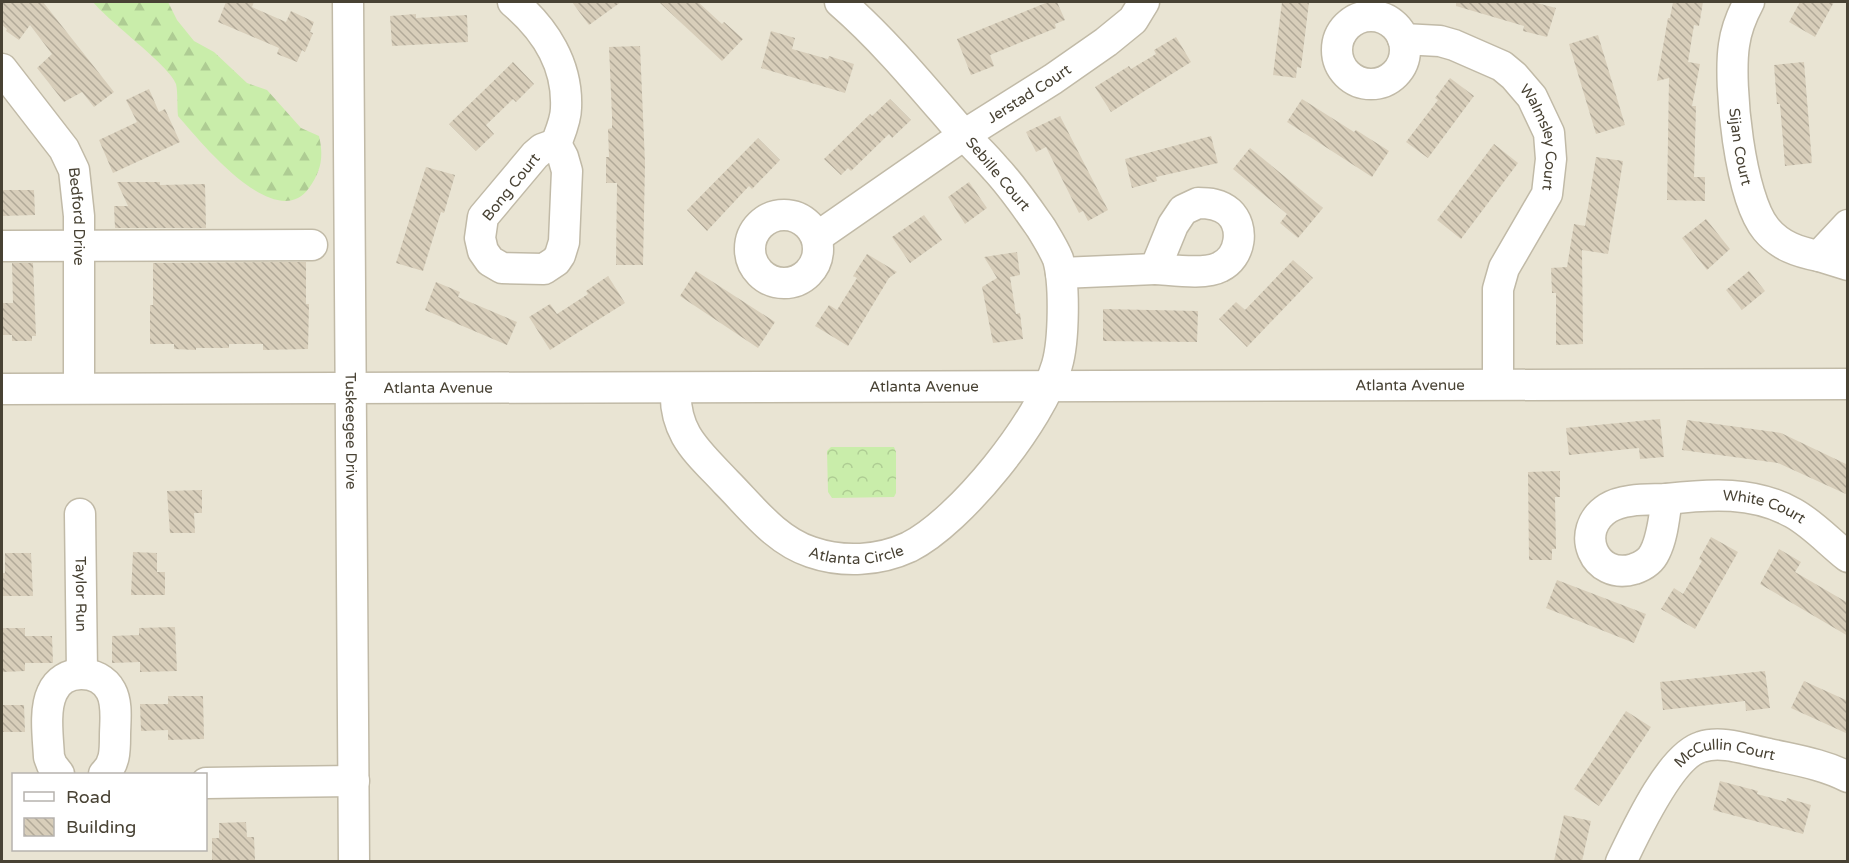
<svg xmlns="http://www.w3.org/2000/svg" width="1849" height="863" font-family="'Varela Round',sans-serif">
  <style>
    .residential { fill: #e9e4d3; fill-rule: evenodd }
    .forest { fill: url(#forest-firs) }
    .park { fill: url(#park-crowns) }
    .building { fill: url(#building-back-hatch) }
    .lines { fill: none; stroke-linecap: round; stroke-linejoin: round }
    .minor-casing { stroke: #c1baa7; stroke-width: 33 }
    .minor { stroke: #fff; stroke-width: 30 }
    .labels { text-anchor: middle; stroke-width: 4.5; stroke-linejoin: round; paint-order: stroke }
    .street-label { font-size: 15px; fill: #484234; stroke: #fff }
  </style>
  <defs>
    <pattern id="forest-firs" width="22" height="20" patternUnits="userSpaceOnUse" patternTransform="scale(1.5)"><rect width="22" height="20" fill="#c9edaa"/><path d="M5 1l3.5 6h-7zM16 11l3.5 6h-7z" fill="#aecc93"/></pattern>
    <pattern id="park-crowns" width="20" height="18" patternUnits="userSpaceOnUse" patternTransform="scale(1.5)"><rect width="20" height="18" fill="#c9edaa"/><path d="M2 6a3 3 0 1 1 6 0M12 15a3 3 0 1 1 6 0" fill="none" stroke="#aecc93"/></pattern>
    <pattern id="building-back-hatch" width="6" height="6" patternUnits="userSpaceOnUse" patternTransform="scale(1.5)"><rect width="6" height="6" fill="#d8ceba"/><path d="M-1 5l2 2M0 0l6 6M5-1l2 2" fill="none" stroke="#b1a998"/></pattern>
  </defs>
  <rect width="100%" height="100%" fill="#f5f1e6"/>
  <path class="residential" d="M2 2H1847V861L2 862ZM14 774H206V850H14Z"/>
  <path class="forest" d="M93 2H168L177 20 194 41 214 52 247 83 267 90 301 128 319 136C324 157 321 171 309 188 275 235 200 141 178 116 177 106 178 93 176 84 170 66 108 21 93 2Z"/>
  <path class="park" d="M831 447H894L896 452V493L894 497 832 498 828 492 827 451Z"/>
  <g class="building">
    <path d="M2 2H43L114 92 94 107 82 92 64 102 37 68 52 54 30 25 19 40 6 31 7 29 2 25Z"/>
    <path d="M226 2H254L252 7 286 22 291 11 314 22 310 32 313 33 305 52 302 50 297 62 277 54 279 48 218 22Z"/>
    <path d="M572 2H621L589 25Z"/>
    <path d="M659 2H698L722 24 724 22 743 39 722 61Z"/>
    <path d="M1048 2H1057L1065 20 1055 24 1056 28 990 55 994 66 971 75 957 39Z"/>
    <path d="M1282 2H1309L1301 68 1297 67 1296 78 1273 75Z"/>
    <path d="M1456 2H1533L1556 8 1547 37 1523 31 1524 26 1456 6Z"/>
    <path d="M1673 2H1703L1699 26 1694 25 1688 62 1700 64 1692 106H1696L1694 177H1705V201L1667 200 1669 78 1657 81 1668 18H1670Z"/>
    <path d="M1800 2H1834L1815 37 1789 22Z"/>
    <path d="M416 14V18L467 15 468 42 392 46 390 16Z"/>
    <path d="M771 31 795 38 792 49 828 59 829 56 854 64 845 93 761 68Z"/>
    <path d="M1598 35 1625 125 1596 134 1569 44Z"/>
    <path d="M1176 37 1191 62 1111 112 1095 87 1129 66 1131 69 1156 54 1154 50Z"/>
    <path d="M640 46 645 163 643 265H616L617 183H606V157H609L608 129 612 128V116L609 47Z"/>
    <path d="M513 62 534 84 516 102 513 99 486 125 494 134 476 151 449 124Z"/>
    <path d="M1804 62 1812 163 1785 166 1780 104H1777L1774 65Z"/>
    <path d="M1450 78 1474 96 1428 158 1406 142 1438 100 1435 98Z"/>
    <path d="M149 89 159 112 165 109 180 142 113 173 99 140 137 122 126 100Z"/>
    <path d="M890 99 911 120 892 138 889 134 851 171 848 168 841 175 824 159 870 114 872 116Z"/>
    <path d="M1302 99 1354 132 1356 130 1389 151 1372 177 1287 122Z"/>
    <path d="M1060 116 1108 210 1088 221 1083 211 1079 213 1046 147 1036 152 1026 132Z"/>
    <path d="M1211 136 1218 163 1156 177 1157 181 1132 188 1125 159Z"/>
    <path d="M758 138 780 160 752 189 749 186 707 231 687 210Z"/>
    <path d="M1494 144 1518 163 1461 239 1437 220Z"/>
    <path d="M1250 148 1323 208 1298 238 1280 223 1287 214 1233 169Z"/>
    <path d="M1596 157 1623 161 1608 254 1582 250 1583 344 1556 345V293H1552L1551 268 1567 267 1574 224 1585 226Z"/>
    <path d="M426 167 455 175 444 213 441 212 423 271 396 263Z"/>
    <path d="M117 182H160V185L205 184 206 228H115L114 206H128Z"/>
    <path d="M969 182 987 208 965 224 948 197Z"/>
    <path d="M2 190H34L35 215 2 216Z"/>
    <path d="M924 215 942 240 910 263 892 237Z"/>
    <path d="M1706 219 1730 249 1707 270 1682 238Z"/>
    <path d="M1017 252 1020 275 1010 277 1016 314 1020 313 1023 339 993 343 982 287 997 278 984 257Z"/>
    <path d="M867 254 897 272 889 278 848 346 815 326 829 305 837 310 857 278 853 276Z"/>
    <path d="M1293 260 1313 278 1247 347 1219 319 1236 302 1245 310Z"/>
    <path d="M306 262V304H309L308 349 263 350V344H229V348H196V350L174 349V344H150V305H153V263Z"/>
    <path d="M12 263H33L36 336H32V341H12V335H2V303H13Z"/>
    <path d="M696 271 775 322 758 348 680 296Z"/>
    <path d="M1749 271 1765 291 1742 310 1726 290Z"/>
    <path d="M608 276 625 303 550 350 529 317 550 304 557 314 588 294 586 291Z"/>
    <path d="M436 282 460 292 458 297 517 322 507 345 425 310Z"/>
    <path d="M1103 309 1198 311 1197 342 1103 341Z"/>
    <path d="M1660 419 1664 457 1640 459 1639 448 1569 455 1566 428Z"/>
    <path d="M1687 420 1781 433 1848 465V495L1778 463 1682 450Z"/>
    <path d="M1560 471V497H1555L1556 549H1552V560H1529L1528 472Z"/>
    <path d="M202 490V513H194L195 533H170L167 491Z"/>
    <path d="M1711 537 1738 552 1695 629 1661 609 1674 588 1683 594 1702 561 1699 559Z"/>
    <path d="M1779 549 1801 562 1795 572 1848 603V636L1760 584Z"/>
    <path d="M133 552 157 553V572H165V595H131Z"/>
    <path d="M5 553H31L33 596H2V573H5Z"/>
    <path d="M1557 580 1646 614 1634 643 1546 608Z"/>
    <path d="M175 627 177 671 140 672V662L112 663V636L139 635V628Z"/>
    <path d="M2 628H25V636H52L53 663H25V671L2 672Z"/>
    <path d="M1765 671 1770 708 1746 711 1745 701 1663 710 1660 682Z"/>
    <path d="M1804 681 1848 701V734L1791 708Z"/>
    <path d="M168 696H203L204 739 168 740V730L141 731 140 704H168Z"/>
    <path d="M2 705H24L25 732H2Z"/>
    <path d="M1626 711 1651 727 1599 806 1574 789Z"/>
    <path d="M1720 781 1758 791 1757 794 1786 802 1787 798 1811 805 1803 834 1713 810Z"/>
    <path d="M1564 815 1591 821 1582 861H1554Z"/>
    <path d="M246 822 247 837H254L255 861H212V838H219V823Z"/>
  </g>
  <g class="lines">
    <defs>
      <g id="minor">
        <path id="s1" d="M348 2 354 862"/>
        <path d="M513 2C545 29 568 65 566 108 566 120 560 133 556 144"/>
        <path id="s2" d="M1749 2C1742 15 1736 30 1734 45 1728 85 1740 198 1766 229 1780 246 1798 252 1819 256"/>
        <circle cx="1371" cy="50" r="34"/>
        <path id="s3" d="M1403 39 1440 41 1454 45 1502 66 1514 76 1532 97 1549 133 1551 159 1547 194 1504 268 1498 289V384"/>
        <path id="s4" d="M2 69 64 149 74 170 79 216V388"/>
        <path d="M556 144 563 157 567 171 564 242 560 255 556 261 544 269 502 268 490 261 483 251 480 238 483 217 535 155 542 149Z"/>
        <path d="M1198 203C1209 203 1220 204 1229 212 1245 227 1241 257 1220 267 1205 275 1173 270 1155 269L1173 225 1183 210Z"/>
        <circle cx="784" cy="249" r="34"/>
        <path d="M1848 225 1819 256 1848 265"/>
        <path id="s5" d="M817 237 964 135 1053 79 1106 42 1133 20 1144 2"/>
        <path d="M2 246 312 245"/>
        <path d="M1061 273 1155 269"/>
        <path id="s6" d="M676 388C673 433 698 452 726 482 752 508 775 540 811 552 843 563 879 561 909 547 961 521 1041 420 1057 365 1064 341 1065 283 1058 259 1054 249 1047 238 1041 228 1027 208 1012 186 995 168 985 156 974 146 964 135 924 89 885 41 840 2"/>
        <path id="s7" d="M2 389 1848 384"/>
        <path d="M1667 499C1664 516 1663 536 1655 552 1651 561 1643 566 1634 569 1594 581 1573 530 1608 508 1624 498 1650 500 1667 499Z"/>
        <path id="s8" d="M1667 499C1710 494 1754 491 1793 513 1813 524 1830 543 1848 557"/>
        <path id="s9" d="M80 514 82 673"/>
        <path d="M59 774 52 765 49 757C48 738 44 710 52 693 62 668 99 668 111 691 118 704 115 722 115 736 115 751 115 764 104 774"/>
        <path d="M206 783 354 781"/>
        <path id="s10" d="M1621 862C1635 833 1670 756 1701 747 1722 740 1748 750 1769 754 1795 760 1823 764 1848 777"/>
      </g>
    </defs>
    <use href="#minor" class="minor-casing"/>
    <use href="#minor" class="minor"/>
  </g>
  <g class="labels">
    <g class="street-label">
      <text dy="5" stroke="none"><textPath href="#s5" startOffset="256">Jerstad Court</textPath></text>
      <text dy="5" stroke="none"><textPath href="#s3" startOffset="189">Walmsley Court</textPath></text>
      <text dy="5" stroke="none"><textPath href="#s2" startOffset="148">Sijan Court</textPath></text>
      <text transform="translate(998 174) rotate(50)" y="5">Sebille Court</text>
      <text transform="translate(511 187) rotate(-51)" y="5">Bong Court</text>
      <text dy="5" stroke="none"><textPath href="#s4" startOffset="171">Bedford Drive</textPath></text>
      <text dy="5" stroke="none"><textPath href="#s7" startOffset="1408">Atlanta Avenue</textPath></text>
      <text dy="5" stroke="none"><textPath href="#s7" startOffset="922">Atlanta Avenue</textPath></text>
      <text dy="5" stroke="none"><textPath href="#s7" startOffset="436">Atlanta Avenue</textPath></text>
      <text dy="5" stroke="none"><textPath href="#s1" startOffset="429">Tuskeegee Drive</textPath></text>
      <text dy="5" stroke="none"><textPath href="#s8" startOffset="99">White Court</textPath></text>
      <text dy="5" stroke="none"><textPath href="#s6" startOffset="268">Atlanta Circle</textPath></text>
      <text dy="5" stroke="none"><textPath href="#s9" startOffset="80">Taylor Run</textPath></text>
      <text dy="5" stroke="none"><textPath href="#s10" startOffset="165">McCullin Court</textPath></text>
    </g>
  </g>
  <rect width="1849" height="863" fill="none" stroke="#484234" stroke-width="6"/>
  <rect x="12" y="773" width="195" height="78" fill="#ffffff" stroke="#b6b3ae" stroke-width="1.5"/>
  <rect x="24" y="792" width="30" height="9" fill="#ffffff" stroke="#b6b3ae" stroke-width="1.5"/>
  <text x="66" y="803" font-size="18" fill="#484234">Road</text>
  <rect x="24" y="818" width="30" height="18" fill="url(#building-back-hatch)" stroke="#b6b3ae" stroke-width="1.5"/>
  <text x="66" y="833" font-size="18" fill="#484234">Building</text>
</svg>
